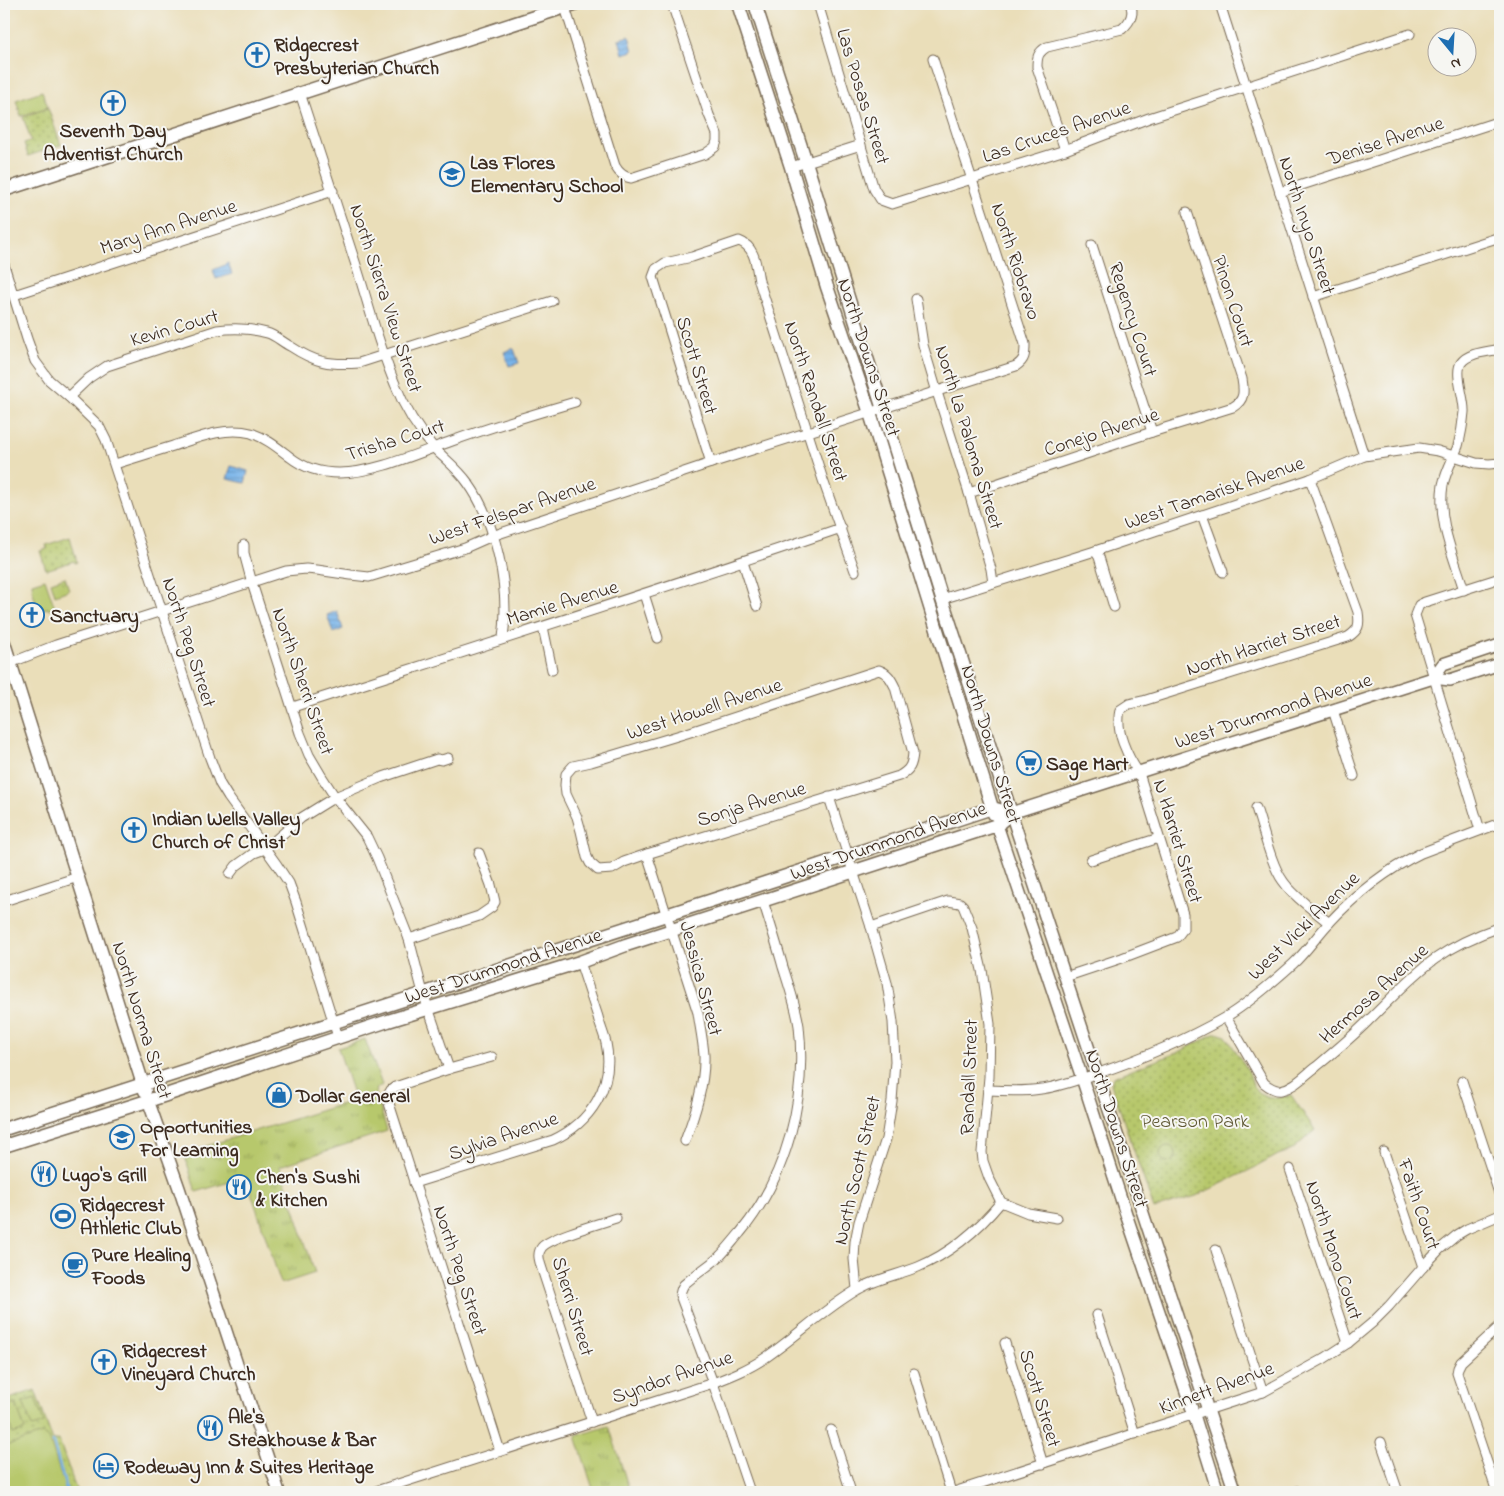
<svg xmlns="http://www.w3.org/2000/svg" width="1504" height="1496" font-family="'Indie Flower',sans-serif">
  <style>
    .grass { fill: url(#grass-tufts); stroke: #797945 }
    .park { fill: url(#park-dots); stroke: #797945 }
    .garden { fill: #b7c86c; stroke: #797945 }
    .water { fill: url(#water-rules); stroke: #5a6f84 }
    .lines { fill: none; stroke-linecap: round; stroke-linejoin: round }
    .stream { stroke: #78b4ea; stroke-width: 2.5 }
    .minor-casing { stroke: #786954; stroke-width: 11 }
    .tertiary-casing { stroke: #786954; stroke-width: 14 }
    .secondary-casing { stroke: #786954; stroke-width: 15 }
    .minor { stroke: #fff; stroke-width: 9 }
    .tertiary { stroke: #fff; stroke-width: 11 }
    .secondary { stroke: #fff; stroke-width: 12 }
    .labels { text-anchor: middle; stroke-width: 4; stroke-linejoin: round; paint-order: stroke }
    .poi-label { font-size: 20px; font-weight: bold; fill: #3b2a1e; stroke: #f6f6f2; text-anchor: start }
    .street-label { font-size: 20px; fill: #3b2a1e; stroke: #f6f6f2 }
    .park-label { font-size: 20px; fill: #605935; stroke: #f6f6f2 }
  </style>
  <defs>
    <pattern id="grass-tufts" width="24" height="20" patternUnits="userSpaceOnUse" patternTransform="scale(1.25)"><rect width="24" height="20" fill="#b7c86c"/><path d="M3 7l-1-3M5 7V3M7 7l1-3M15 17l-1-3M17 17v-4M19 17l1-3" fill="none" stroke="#96a358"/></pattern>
    <pattern id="park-dots" width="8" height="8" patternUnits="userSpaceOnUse" patternTransform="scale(1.25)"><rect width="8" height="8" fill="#b7c86c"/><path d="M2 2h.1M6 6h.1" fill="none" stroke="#96a358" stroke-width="1.8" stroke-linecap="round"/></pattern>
    <pattern id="water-rules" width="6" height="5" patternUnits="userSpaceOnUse" patternTransform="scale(1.25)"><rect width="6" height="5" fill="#78b4ea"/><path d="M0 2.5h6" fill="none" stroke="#6493bd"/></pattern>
  </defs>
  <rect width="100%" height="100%" fill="#f6f6f2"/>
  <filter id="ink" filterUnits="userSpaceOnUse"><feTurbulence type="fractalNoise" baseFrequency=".02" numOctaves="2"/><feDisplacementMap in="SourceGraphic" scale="10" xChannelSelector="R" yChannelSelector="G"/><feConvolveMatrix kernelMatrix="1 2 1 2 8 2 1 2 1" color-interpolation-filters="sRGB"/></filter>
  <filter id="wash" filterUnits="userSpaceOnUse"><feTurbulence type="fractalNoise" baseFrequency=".0096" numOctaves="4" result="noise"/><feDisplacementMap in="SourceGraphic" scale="20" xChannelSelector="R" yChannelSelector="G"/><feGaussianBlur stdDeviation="1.12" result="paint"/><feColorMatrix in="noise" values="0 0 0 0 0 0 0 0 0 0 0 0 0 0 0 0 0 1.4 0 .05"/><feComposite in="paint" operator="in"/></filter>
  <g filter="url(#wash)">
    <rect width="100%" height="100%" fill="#eadeb9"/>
    <g class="grass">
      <path d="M65 577 69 590 55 595 51 582Z"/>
      <path d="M365 1039 382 1085 377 1088 376 1093 387 1131 280 1166 315 1273 281 1284 246 1177 196 1192 184 1153 355 1100 338 1048Z"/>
      <path d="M609 1426 630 1492H594L576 1436Z"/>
    </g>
    <g class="park">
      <path d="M48 108 61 145 28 156 24 143 31 141 23 117Z"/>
      <path d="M70 537 77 562 75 563 74 561 46 570 40 551 47 549 46 545Z"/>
      <path d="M1216 1033 1226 1036 1249 1072 1253 1086 1258 1092 1266 1096 1277 1098 1291 1095 1315 1130 1292 1150 1278 1155 1258 1166 1196 1196 1154 1209 1111 1084 1113 1077 1179 1052Z"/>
      <path d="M35 1390 53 1441 59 1440 77 1492H4V1401Z"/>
    </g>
    <g class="garden">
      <path d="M42 91 48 107 21 116 16 100Z"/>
      <path d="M45 579 55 608 49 610 48 608 44 609 43 607 38 609 33 593 32 583Z"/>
      <circle cx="1168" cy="1154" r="8"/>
      <path d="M35 1398 44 1423 32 1427 23 1402Z"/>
      <path d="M16 1404 25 1430 13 1434 4 1408Z"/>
      <path d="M42 1434 49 1438 65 1487V1492H4V1447Z"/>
    </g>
    <g class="water">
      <path d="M629 36 633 51 623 54 619 39Z"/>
      <path d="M228 263 232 274 216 279 213 270 225 265V264Z"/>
      <path d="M511 349H514L519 363 509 366 504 352Z"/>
      <path d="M231 466 248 471 245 483 227 479Z"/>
      <path d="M337 611 343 629 333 633 327 615Z"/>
    </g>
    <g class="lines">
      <path class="stream" d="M53 1442 67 1492"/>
    </g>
  </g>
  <g filter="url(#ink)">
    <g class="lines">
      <defs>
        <g id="minor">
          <path d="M564 4 615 166C619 173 624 177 631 178L705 154 715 147 717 141V134L709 115 672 4"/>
          <path d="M818 4 874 189 881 200 892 204 1065 150 1149 118 1410 34"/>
          <path d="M1220 4 1364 456"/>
          <path d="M300 93C318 149 337 205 355 262 368 302 378 344 395 384 404 407 417 429 434 448 445 459 459 470 468 483 497 523 510 590 503 638"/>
          <path d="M1065 150 1037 67C1037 57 1038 52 1047 47L1122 29C1130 22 1135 14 1130 4"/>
          <path d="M791 167 861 145"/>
          <path d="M1280 192 1500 121"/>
          <path d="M1092 245 1152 432"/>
          <path d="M4 265 27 339 35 361 49 380 69 397 99 426 106 440 210 758 220 784 228 797 277 865 289 883 296 902 338 1037"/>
          <path d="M14 295 333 191"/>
          <path d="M1313 297 1500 237"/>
          <path d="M916 299 923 345 937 392 969 493 991 569 993 583"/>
          <path d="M69 397 89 378 107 366 217 330C234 328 250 328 267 333 275 335 282 342 290 346 316 363 329 365 359 363L552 301"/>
          <path d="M711 463 653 277 656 269 665 263 692 257 739 241C756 247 756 266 759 281L823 480 855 571"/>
          <path d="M115 464C134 458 154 452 173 446 197 438 225 426 251 433 266 438 278 448 290 457 304 468 322 473 339 473 375 473 418 453 452 441 493 426 534 414 575 402"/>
          <path d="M969 493 1152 432 1233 407C1245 400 1244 391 1242 379L1187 212"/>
          <path d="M1202 515 1223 572"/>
          <path d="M244 545V553L252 583 300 733 309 755 322 777 335 797 367 837 377 858 409 939 423 993 449 1069"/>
          <path d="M1095 551 1099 557 1114 607"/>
          <path d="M743 562 757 606"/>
          <path d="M1464 590C1454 557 1437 521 1443 485 1446 471 1453 459 1458 446 1461 435 1463 423 1464 412 1465 399 1454 373 1461 363 1469 352 1488 352 1500 349"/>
          <path d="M644 594 658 638"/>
          <path d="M942 599 1095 551 1310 479 1364 456 1419 448 1438 451 1476 463 1489 464 1500 463"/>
          <path d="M543 627 552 670"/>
          <path d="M10 663 56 645 286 571 306 569 317 570 351 575 369 577 465 548 492 536 711 463 1016 366C1025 360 1025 355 1025 344L933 59"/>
          <path d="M879 670C888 673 891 679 895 687L913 753C912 765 910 770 899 776L647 854 624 862 612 869 598 870 590 863 587 857 581 831 577 817 566 794 565 785 566 774 573 766 591 762 687 733Z"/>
          <path d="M293 707C476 648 659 590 841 528"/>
          <path d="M1333 710 1354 776"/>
          <path d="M829 797 871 927 887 983 893 1022 895 1061 892 1101 886 1139 859 1222 855 1242 854 1259 857 1289"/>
          <path d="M1256 808C1263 828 1271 865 1283 881 1294 897 1315 911 1329 923"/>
          <path d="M1480 830 1415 615 1419 605 1425 602 1500 578"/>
          <path d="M647 854 698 1013C700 1027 703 1041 704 1055 705 1084 695 1114 685 1141"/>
          <path d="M1091 860 1159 838"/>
          <path d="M230 874 236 866 254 853 265 849 301 818 335 797 380 778 437 759 442 760 448 758"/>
          <path d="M4 901 78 877"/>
          <path d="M871 927 948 901 960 903 963 906 972 928 982 970 990 1024 989 1077 982 1152 983 1161 989 1178 1001 1202 1028 1213 1057 1218"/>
          <path d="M409 939 479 916 492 907 495 902 491 885 479 853"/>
          <path d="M1065 977 1122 958 1177 937 1183 929V914L1139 773C1127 756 1115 731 1120 710L1129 704 1143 701 1348 637C1359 630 1360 625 1358 612L1310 479"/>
          <path d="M1226 1017 1264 1083C1269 1087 1275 1091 1281 1090 1295 1087 1305 1075 1316 1067 1334 1052 1351 1038 1368 1021 1390 1000 1410 977 1435 959 1455 945 1477 935 1500 927"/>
          <path d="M492 1057 449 1069 395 1087 391 1090 387 1097 500 1451"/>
          <path d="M1462 1081 1500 1196"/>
          <path d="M988 1090C1006 1091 1024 1092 1041 1089 1059 1087 1078 1079 1096 1074 1140 1059 1184 1041 1224 1018 1248 1004 1273 982 1293 964 1306 952 1316 937 1328 924 1355 895 1386 870 1421 853L1500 823"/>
          <path d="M1384 1152 1423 1267"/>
          <path d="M1290 1169 1348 1343"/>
          <path d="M414 1183 553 1140C590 1123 615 1086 606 1043 604 1034 600 1026 598 1017 592 999 586 980 580 962"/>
          <path d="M1216 1250 1263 1392"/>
          <path d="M1097 1315 1135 1434"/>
          <path d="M1005 1343 1043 1464"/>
          <path d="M914 1373 951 1492"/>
          <path d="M592 1422 541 1266C539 1259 537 1253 542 1247 551 1237 601 1223 616 1218"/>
          <path d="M831 1430 851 1492"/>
          <path d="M1381 1442 1398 1492"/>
          <path d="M1297 1491V1492"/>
          <path d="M373 1492 713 1383C731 1376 749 1369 765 1358 796 1337 824 1309 857 1290 875 1279 898 1275 918 1267 951 1253 978 1230 1001 1202"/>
          <path d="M750 1492 713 1383 680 1295C681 1290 682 1285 687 1282 697 1273 709 1266 720 1256 727 1249 733 1241 740 1233 787 1176 807 1099 799 1026 796 1006 789 986 783 967 777 945 770 923 763 901"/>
          <path d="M954 1492 1263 1392 1325 1358 1348 1343 1372 1323 1389 1306 1423 1267 1440 1249 1457 1235 1467 1229 1500 1215"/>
          <path d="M1497 1492 1457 1373 1458 1368 1461 1362 1500 1326"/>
        </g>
        <g id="tertiary">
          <path d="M1433 678 1443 664 1500 645"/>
          <path d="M997 825 1082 1078 1127 1217 1194 1415 1218 1492"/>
          <path d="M148 1100 179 1188 279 1492"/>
          <path d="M1235 1492 1011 813 1433 678 1450 680 1500 664"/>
        </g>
        <g id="secondary">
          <path d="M738 4 791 167 827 287 870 413 994 814"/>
          <path d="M755 4 806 162 942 599 973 694 1011 813"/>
          <path d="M4 190 574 4"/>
          <path d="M4 643 145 1091"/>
          <path d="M4 1129 759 885 992 808 1011 813"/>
          <path d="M4 1146 163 1096 388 1021 580 962 626 945 997 825 1011 813"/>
        </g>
      </defs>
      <use href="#minor" class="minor-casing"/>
      <use href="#tertiary" class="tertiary-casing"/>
      <use href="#secondary" class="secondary-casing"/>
      <use href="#minor" class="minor"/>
      <use href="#tertiary" class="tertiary"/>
      <use href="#secondary" class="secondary"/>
    </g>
  </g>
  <defs>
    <symbol id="church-ring" viewBox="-11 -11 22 22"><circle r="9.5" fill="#f6f6f2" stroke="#1f6fb2" stroke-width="1.5"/><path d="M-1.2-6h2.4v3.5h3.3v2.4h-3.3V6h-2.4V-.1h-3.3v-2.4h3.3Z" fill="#1f6fb2"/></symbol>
    <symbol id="school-ring" viewBox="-11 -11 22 22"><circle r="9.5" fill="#f6f6f2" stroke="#1f6fb2" stroke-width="1.5"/><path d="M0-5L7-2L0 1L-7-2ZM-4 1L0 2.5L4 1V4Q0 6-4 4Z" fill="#1f6fb2"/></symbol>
    <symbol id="supermarket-ring" viewBox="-11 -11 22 22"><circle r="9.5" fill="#f6f6f2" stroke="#1f6fb2" stroke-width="1.5"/><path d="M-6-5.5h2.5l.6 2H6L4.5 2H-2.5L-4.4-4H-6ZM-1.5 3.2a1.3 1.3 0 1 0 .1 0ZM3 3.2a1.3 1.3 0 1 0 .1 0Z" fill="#1f6fb2"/></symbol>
    <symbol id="shop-ring" viewBox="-11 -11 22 22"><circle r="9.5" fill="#f6f6f2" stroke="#1f6fb2" stroke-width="1.5"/><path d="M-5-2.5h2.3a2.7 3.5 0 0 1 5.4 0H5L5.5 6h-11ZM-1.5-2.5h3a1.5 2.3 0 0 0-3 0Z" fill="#1f6fb2"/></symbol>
    <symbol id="restaurant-ring" viewBox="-11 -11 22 22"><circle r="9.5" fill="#f6f6f2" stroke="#1f6fb2" stroke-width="1.5"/><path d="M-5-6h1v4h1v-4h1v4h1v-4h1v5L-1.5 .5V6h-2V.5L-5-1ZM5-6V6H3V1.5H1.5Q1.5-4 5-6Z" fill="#1f6fb2"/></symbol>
    <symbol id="stadium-ring" viewBox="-11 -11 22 22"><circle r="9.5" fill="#f6f6f2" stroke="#1f6fb2" stroke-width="1.5"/><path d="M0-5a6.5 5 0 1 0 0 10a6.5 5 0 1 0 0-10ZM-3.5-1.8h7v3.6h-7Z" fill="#1f6fb2"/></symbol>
    <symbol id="cafe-ring" viewBox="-11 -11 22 22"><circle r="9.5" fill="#f6f6f2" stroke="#1f6fb2" stroke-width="1.5"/><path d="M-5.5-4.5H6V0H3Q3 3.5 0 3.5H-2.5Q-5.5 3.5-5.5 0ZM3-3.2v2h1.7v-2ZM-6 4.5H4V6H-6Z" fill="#1f6fb2"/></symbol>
    <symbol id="hotel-ring" viewBox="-11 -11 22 22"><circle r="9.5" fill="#f6f6f2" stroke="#1f6fb2" stroke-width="1.5"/><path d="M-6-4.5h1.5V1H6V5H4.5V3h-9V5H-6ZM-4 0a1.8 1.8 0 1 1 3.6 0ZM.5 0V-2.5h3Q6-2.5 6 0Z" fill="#1f6fb2"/></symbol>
  </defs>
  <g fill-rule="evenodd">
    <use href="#church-ring" x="243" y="41" width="28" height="28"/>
    <use href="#church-ring" x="99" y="89" width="28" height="28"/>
    <use href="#school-ring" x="438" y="160" width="28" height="28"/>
    <use href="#church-ring" x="18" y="601" width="28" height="28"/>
    <use href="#supermarket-ring" x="1015" y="749" width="28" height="28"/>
    <use href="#church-ring" x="120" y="816" width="28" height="28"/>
    <use href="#shop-ring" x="265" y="1081" width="28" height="28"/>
    <use href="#school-ring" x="108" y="1123" width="28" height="28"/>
    <use href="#restaurant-ring" x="30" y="1160" width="28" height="28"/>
    <use href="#restaurant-ring" x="225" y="1173" width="28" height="28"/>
    <use href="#stadium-ring" x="49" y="1202" width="28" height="28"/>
    <use href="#cafe-ring" x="61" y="1251" width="28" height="28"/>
    <use href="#church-ring" x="90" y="1348" width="28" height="28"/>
    <use href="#restaurant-ring" x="196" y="1414" width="28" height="28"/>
    <use href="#hotel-ring" x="92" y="1452" width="28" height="28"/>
  </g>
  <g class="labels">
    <g class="poi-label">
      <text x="274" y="51">Ridgecrest<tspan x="274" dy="23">Presbyterian Church</tspan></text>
      <text x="113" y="137" text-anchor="middle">Seventh Day<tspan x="113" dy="23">Adventist Church</tspan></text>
      <text x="470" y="169">Las Flores<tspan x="470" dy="23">Elementary School</tspan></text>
      <text x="50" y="622">Sanctuary</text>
      <text x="1046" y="770">Sage Mart</text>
      <text x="152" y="825">Indian Wells Valley<tspan x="152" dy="23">Church of Christ</tspan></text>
      <text x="296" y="1102">Dollar General</text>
      <text x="140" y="1133">Opportunities<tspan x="140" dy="23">For Learning</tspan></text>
      <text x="62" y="1181">Lugo's Grill</text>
      <text x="256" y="1183">Chen's Sushi<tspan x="256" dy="23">&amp; Kitchen</tspan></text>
      <text x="80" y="1211">Ridgecrest<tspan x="80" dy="23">Athletic Club</tspan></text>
      <text x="92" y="1261">Pure Healing<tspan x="92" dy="23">Foods</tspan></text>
      <text x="122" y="1357">Ridgecrest<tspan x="122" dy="23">Vineyard Church</tspan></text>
      <text x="228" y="1423">Ale's<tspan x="228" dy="23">Steakhouse &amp; Bar</tspan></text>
      <text x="124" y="1473">Rodeway Inn &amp; Suites Heritage</text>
    </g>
    <g class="street-label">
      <text transform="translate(864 96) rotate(73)" y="7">Las Posas Street</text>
      <text transform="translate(1056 131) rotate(-19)" y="7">Las Cruces Avenue</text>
      <text transform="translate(1385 140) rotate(-18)" y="7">Denise Avenue</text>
      <text transform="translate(1308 225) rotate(72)" y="7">North Inyo Street</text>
      <text transform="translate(168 226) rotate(-18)" y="7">Mary Ann Avenue</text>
      <text transform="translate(1017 261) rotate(72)" y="7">North Riobravo</text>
      <text transform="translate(387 298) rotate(72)" y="7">North Sierra View Street</text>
      <text transform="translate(1234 301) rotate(72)" y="7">Pinon Court</text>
      <text transform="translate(1134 319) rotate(72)" y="7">Regency Court</text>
      <text transform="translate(174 327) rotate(-16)" y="7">Kevin Court</text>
      <text transform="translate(870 357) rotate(72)" y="7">North Downs Street</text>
      <text transform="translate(698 365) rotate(73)" y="7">Scott Street</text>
      <text transform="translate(817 401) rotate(72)" y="7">North Randall Street</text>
      <text transform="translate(1101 431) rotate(-18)" y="7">Conejo Avenue</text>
      <text transform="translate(970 437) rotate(73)" y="7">North La Paloma Street</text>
      <text transform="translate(395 439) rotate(-17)" y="7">Trisha Court</text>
      <text transform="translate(1214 492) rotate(-19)" y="7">West Tamarisk Avenue</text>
      <text transform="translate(512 510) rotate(-19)" y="7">West Felspar Avenue</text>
      <text transform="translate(562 602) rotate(-17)" y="7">Mamie Avenue</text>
      <text transform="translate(190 642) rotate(72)" y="7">North Peg Street</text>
      <text transform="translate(1263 644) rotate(-18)" y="7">North Harriet Street</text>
      <text transform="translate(304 681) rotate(71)" y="7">North Sherri Street</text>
      <text transform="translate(704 708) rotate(-18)" y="7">West Howell Avenue</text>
      <text transform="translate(1273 710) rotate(-18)" y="7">West Drummond Avenue</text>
      <text transform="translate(992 744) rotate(73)" y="7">North Downs Street</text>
      <text transform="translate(751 803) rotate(-17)" y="7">Sonja Avenue</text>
      <text transform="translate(888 840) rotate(-19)" y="7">West Drummond Avenue</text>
      <text transform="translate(1179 841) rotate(73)" y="7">N Harriet Street</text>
      <text transform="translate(1303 925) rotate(-44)" y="7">West Vicki Avenue</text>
      <text transform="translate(503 965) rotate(-18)" y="7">West Drummond Avenue</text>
      <text transform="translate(702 978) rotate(75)" y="7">Jessica Street</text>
      <text transform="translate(1373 993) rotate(-42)" y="7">Hermosa Avenue</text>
      <text transform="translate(143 1020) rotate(73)" y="7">North Norma Street</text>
      <text transform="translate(968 1077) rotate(-88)" y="7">Randall Street</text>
      <text transform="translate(1118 1128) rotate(72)" y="7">North Downs Street</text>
      <text transform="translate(503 1135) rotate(-19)" y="7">Sylvia Avenue</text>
      <text transform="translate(856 1170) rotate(-77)" y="7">North Scott Street</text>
      <text transform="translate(1420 1204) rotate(71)" y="7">Faith Court</text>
      <text transform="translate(1335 1250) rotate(72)" y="7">North Mono Court</text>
      <text transform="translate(461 1270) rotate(72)" y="7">North Peg Street</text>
      <text transform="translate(574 1306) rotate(73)" y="7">Sherri Street</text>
      <text transform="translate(672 1376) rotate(-19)" y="7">Syndor Avenue</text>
      <text transform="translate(1216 1387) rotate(-20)" y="7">Kinnett Avenue</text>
      <text transform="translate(1041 1398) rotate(73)" y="7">Scott Street</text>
    </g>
    <g class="park-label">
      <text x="1195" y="1127">Pearson Park</text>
    </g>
  </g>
  <rect width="1504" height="1496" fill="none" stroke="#f6f6f2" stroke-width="20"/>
  <g transform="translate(1452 52) rotate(162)"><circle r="24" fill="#f6f6f2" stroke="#aba49d"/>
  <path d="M0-4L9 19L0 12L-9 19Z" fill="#1f6fb2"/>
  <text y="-8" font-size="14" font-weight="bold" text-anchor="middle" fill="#3b2a1e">N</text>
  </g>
</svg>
